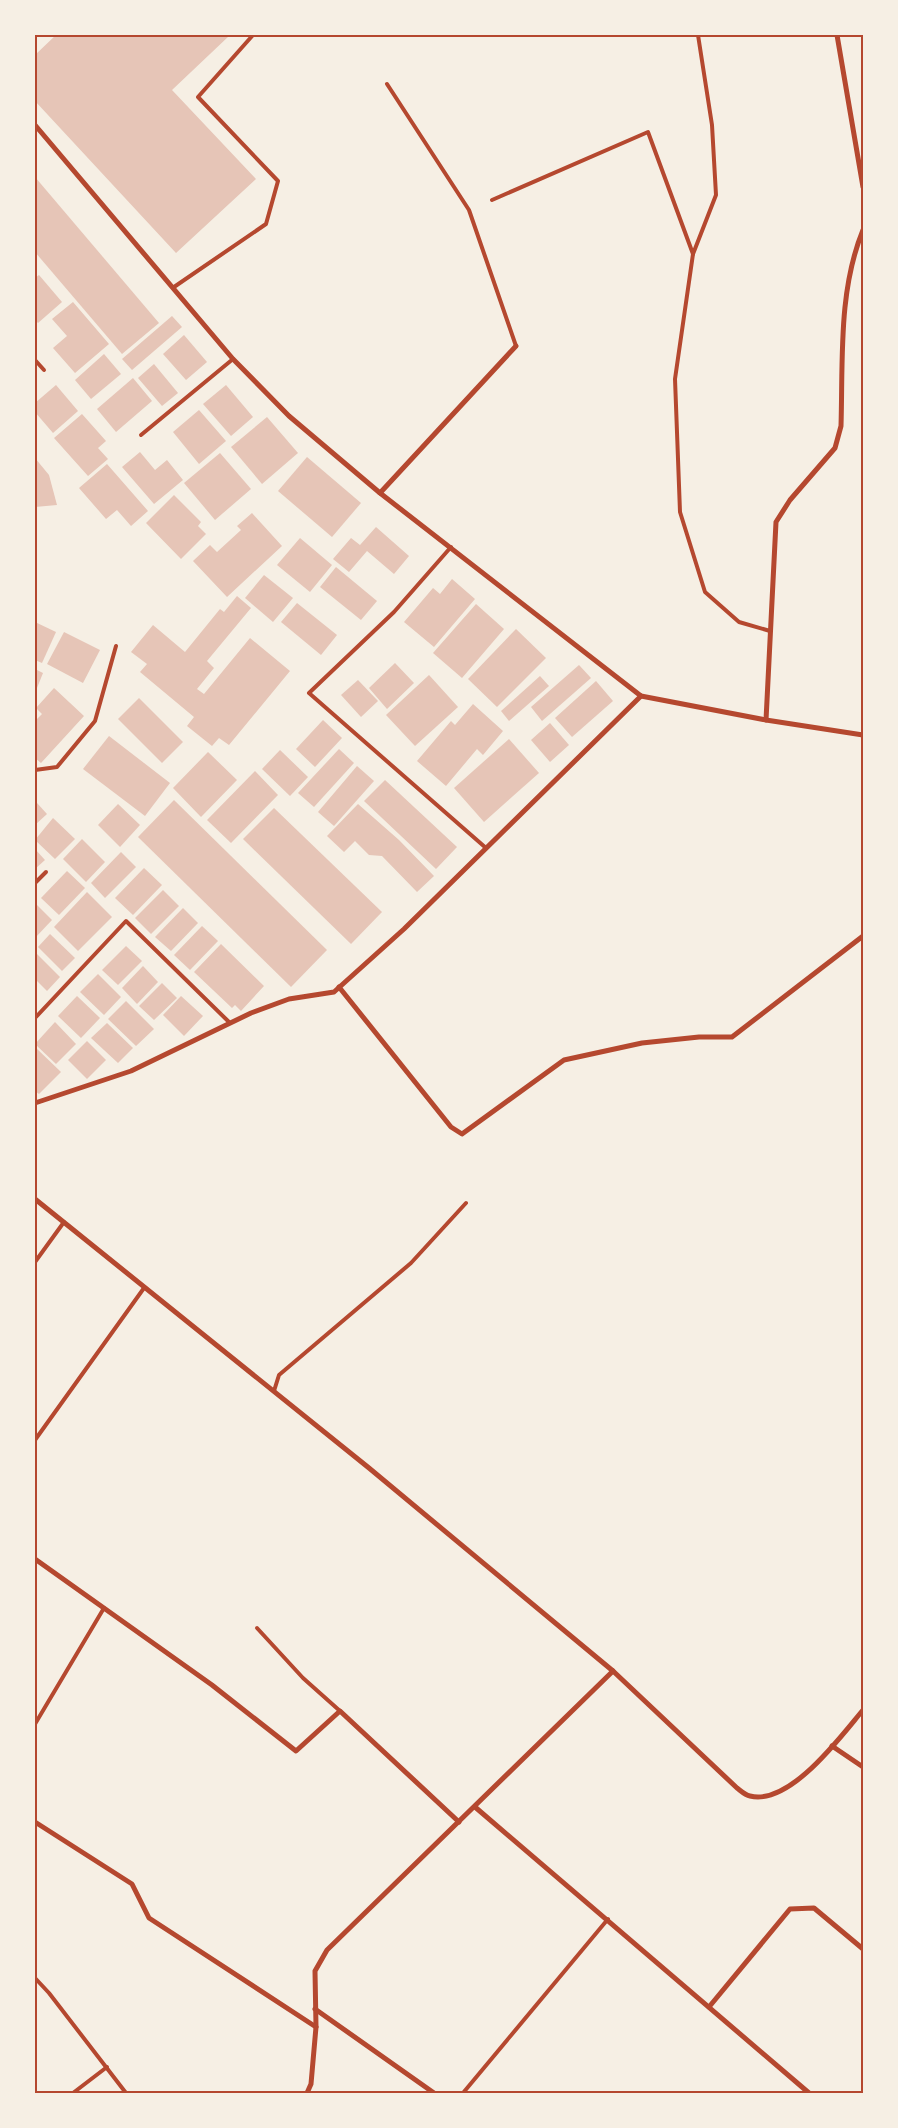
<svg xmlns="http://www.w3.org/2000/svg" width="898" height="2128" font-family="'PT Sans Narrow',sans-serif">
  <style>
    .building { fill: #e6c5b7 }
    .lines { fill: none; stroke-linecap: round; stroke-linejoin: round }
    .service { stroke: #b5482f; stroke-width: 4 }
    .minor { stroke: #b5482f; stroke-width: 5 }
    .neatline { fill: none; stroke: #b5482f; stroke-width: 2 }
  </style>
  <rect width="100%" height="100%" fill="#f6efe4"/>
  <g class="building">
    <path d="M56 35 229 36 172 90 256 179 176 253 35 101V55Z"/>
    <path d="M35 177 159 323 122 354 35 252Z"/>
    <path d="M39 275 62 302 38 323 35 320V278Z"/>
    <path d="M73 302 109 344 75 373 53 348 67 336 52 319Z"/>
    <path d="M172 316 182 327 132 370 122 359Z"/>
    <path d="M184 335 207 362 186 380 163 354Z"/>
    <path d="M104 354 121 374 91 399 75 380Z"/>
    <path d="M154 364 178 393 162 406 138 378Z"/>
    <path d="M133 378 152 401 116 432 97 409Z"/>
    <path d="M56 385 78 411 53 433 35 412V403Z"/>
    <path d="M226 385 253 417 231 436 203 404Z"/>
    <path d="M199 410 226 441 199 464 173 432Z"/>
    <path d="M82 414 106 441 98 448 108 459 88 476 54 438Z"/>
    <path d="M267 417 298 453 262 484 231 447Z"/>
    <path d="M140 452 155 470 167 460 183 480 154 504 122 467Z"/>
    <path d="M220 453 251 489 215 520 184 483Z"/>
    <path d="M307 457 361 503 332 537 278 491Z"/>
    <path d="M35 458 49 475 57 505 35 507Z"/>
    <path d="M107 464 148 511 131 526 117 510 106 519 79 488Z"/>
    <path d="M174 495 201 522 198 526 206 534 181 559 146 523Z"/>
    <path d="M252 513 282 546 227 597 193 561 210 545 217 552 241 530 237 526Z"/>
    <path d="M376 527 409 556 394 574 367 551 349 572 333 559 351 538 360 545Z"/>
    <path d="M300 538 332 565 310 592 277 565Z"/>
    <path d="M336 567 377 601 361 620 320 587Z"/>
    <path d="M264 575 293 598 273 622 245 598Z"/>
    <path d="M452 579 475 599 434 647 404 622 433 588 440 594Z"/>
    <path d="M237 596 251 608 207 661 214 668 197 689 204 694 250 638 290 671 229 745 219 738 212 746 187 726 194 717 140 672 147 664 131 652 153 625 185 652 220 609 224 612Z"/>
    <path d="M297 603 337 635 321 655 281 622Z"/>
    <path d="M476 604 504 629 462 678 433 653Z"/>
    <path d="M35 622 56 632 42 663 35 660Z"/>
    <path d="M516 629 546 658 497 707 468 679Z"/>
    <path d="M64 632 100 650 83 683 47 664Z"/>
    <path d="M395 663 414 683 387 709 369 688Z"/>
    <path d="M579 665 591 678 542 721 531 707Z"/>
    <path d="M35 669 43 673 35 693Z"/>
    <path d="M429 675 458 707 415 746 386 715Z"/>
    <path d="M540 676 549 686 509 721 501 711Z"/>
    <path d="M358 680 378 701 361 717 341 695Z"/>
    <path d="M596 681 613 701 572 737 555 718Z"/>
    <path d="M54 688 84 716 41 763 35 758V721L42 714 36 708Z"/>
    <path d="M139 698 183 742 162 763 118 719Z"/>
    <path d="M473 704 503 731 483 755 477 749 446 786 417 761 451 721 455 725Z"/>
    <path d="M323 720 342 738 315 767 296 749Z"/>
    <path d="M550 723 569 745 550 762 531 740Z"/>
    <path d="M109 736 170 783 145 816 83 769Z"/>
    <path d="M509 739 539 773 484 822 454 788Z"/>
    <path d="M339 749 354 763 314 807 298 793Z"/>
    <path d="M280 750 308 777 290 796 262 769Z"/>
    <path d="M208 752 237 780 201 817 173 788Z"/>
    <path d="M357 766 374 781 334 826 318 812Z"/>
    <path d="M255 771 278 795 231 843 207 820Z"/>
    <path d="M385 780 457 847 436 869 364 801Z"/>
    <path d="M174 800 327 950 291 987 138 837Z"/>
    <path d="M37 803 47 814 35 825V804Z"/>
    <path d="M118 804 140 825 120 847 98 825Z"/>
    <path d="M358 804 399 840 434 876 417 892 382 856 369 855 355 841 344 852 327 836Z"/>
    <path d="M274 808 382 912 351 944 243 839Z"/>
    <path d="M53 818 75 839 55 859 35 840Z"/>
    <path d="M82 839 105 862 86 882 63 859Z"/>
    <path d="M35 849 45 860 35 869Z"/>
    <path d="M121 852 136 867 105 898 91 883Z"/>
    <path d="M144 868 162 885 133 915 115 898Z"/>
    <path d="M67 871 85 888 59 915 41 898Z"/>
    <path d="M163 890 179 906 151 934 135 918Z"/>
    <path d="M87 892 112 917 78 951 54 927Z"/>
    <path d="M35 903 52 920 35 938Z"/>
    <path d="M183 908 198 923 171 951 155 937Z"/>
    <path d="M202 926 218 941 190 970 174 955Z"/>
    <path d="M50 934 75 958 62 971 38 947Z"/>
    <path d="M221 944 264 986 241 1011 235 1005 232 1008 194 972Z"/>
    <path d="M126 946 142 961 118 985 102 970Z"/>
    <path d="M35 952 60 977 47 991 35 979Z"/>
    <path d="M143 966 158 982 137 1004 122 988Z"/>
    <path d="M98 974 121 997 104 1015 80 992Z"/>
    <path d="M162 983 177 998 154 1020 139 1006Z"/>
    <path d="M77 996 100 1018 81 1038 58 1016Z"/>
    <path d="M181 996 203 1016 184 1036 163 1015Z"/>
    <path d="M126 1001 154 1029 136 1046 108 1019Z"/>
    <path d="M55 1022 76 1044 56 1064 35 1044Z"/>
    <path d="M107 1023 133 1048 118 1063 91 1038Z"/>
    <path d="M87 1041 106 1060 87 1079 68 1060Z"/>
    <path d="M35 1047 61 1072 39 1094 35 1091Z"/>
  </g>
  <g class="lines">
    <g class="service">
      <path d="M698 35 712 125 716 195 693 254 675 379 680 512 705 592 739 622 770 631"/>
      <path d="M387 84 469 210 516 346"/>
      <path d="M492 200 648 132 693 254"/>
      <path d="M174 287 266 224 278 181 198 97 253 35"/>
      <path d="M35 360 44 370"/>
      <path d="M141 435 233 359"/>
      <path d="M451 547 394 612 309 693 486 848"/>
      <path d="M35 770 57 767 95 721 116 646"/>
      <path d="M35 883 46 872"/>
      <path d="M35 1018 126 921 230 1023"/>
      <path d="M35 1262 64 1222"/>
      <path d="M274 1391 279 1375 411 1263 466 1203"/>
      <path d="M35 1440 144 1288"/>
      <path d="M257 1628 303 1678 340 1711"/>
      <path d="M35 1724 104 1608"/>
      <path d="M35 1978 49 1993 126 2093"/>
      <path d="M73 2093 107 2067"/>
      <path d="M463 2093 608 1919"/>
    </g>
    <g class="minor">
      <path d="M837 35 863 187"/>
      <path d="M35 125 233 359 289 416 380 493 641 696 766 720 863 735"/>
      <path d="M380 493 516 346"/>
      <path d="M766 720 776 522 790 500 835 448 841 426C843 361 838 291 863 230"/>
      <path d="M339 987 451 1127 462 1134 564 1060 642 1043 699 1037H732L863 936"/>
      <path d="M35 1103 131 1071 251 1013 289 999 334 992 404 929 641 696"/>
      <path d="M35 1199 369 1468 613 1671 737 1788C741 1791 745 1795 750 1796 790 1806 841 1736 863 1710"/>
      <path d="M35 1559 212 1685 296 1751 340 1711 459 1822"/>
      <path d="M832 1746 863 1767"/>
      <path d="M475 1807 809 2093"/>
      <path d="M35 1822 132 1884 149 1918 316 2027"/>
      <path d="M709 2007 790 1909 814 1908 863 1949"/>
      <path d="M315 2009 434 2093"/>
      <path d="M307 2093 311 2084 316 2027 315 1971 327 1950 613 1671"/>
    </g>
  </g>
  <rect width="898" height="2128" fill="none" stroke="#f6efe4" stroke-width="72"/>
  <rect x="36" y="36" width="826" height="2056" class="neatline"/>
</svg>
